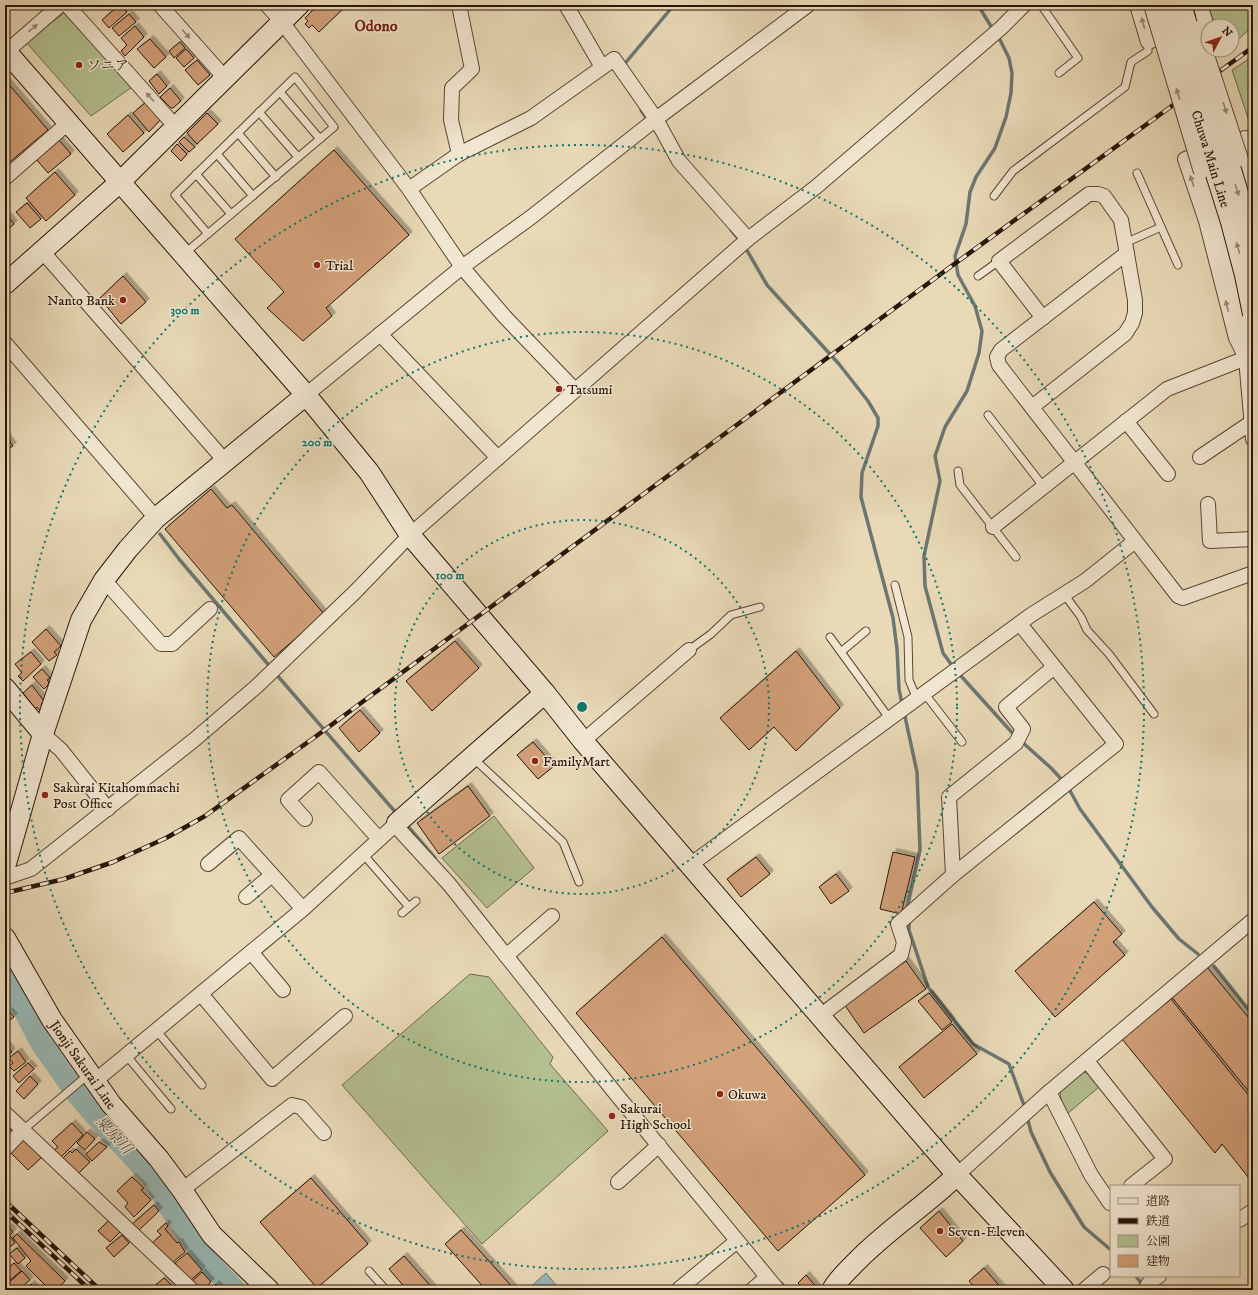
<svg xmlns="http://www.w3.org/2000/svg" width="1258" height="1295" font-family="'IM FELL DW Pica','Noto Serif JP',serif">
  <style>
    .green { fill: #b4c090; stroke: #6e6a4c }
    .water { fill: #99b9b6; stroke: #6c7771 }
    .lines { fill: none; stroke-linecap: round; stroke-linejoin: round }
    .stream { stroke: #6c7771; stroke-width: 3.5 }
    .river { stroke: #99b9b6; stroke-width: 22 }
    .building { fill: #d2a079; stroke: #291509; filter: url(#shadow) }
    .lane-casing { stroke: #594634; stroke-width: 9 }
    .street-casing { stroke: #594634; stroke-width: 16 }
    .secondary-casing { stroke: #291509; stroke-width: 22 }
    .lane { stroke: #f1e6d0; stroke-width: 7 }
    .street { stroke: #f1e6d0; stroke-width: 14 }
    .secondary { stroke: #f1e6d0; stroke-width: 20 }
    .rail-casing { stroke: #291509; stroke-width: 4.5 }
    .rail { stroke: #f1e6d0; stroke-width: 3; stroke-dasharray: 9; stroke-linecap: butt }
    .street-bridge-casing { stroke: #594634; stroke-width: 16; stroke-linecap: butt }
    .secondary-bridge-casing { stroke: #291509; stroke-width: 22; stroke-linecap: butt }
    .street-bridge { stroke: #f1e6d0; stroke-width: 14 }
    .secondary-bridge { stroke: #f1e6d0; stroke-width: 20 }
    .oneway { fill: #978876 }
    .ring { fill: none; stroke: #0f766e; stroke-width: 2; stroke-dasharray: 2 4 }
    .poi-dot { fill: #8f2418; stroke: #f1e6d0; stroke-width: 1.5 }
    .labels { text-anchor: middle; stroke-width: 3; stroke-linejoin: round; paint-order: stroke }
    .poi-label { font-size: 14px; fill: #291509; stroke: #f1e6d0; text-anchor: start }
    .street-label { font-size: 14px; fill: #291509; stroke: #f1e6d0 }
    .water-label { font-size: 15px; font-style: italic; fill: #504e46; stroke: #f1e6d0 }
    .quarter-label { font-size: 16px; font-weight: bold; fill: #7a1f14; stroke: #f1e6d0 }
    .centre { fill: #0f766e; stroke: #f1e6d0; stroke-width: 2 }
    .ring-label { font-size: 12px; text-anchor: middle; font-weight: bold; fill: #0f766e; stroke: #f1e6d0; stroke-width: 3; stroke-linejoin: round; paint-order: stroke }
  </style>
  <defs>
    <filter id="shadow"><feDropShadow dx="3.5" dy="-3.5" stdDeviation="0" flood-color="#0004"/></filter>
  </defs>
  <rect width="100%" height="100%" fill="#e9d9b7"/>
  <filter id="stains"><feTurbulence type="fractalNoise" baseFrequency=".005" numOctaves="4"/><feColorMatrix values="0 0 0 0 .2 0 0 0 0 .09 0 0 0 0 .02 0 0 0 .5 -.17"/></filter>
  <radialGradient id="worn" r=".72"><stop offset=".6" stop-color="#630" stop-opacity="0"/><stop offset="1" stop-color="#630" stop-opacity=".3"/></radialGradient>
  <g class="green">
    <path d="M1208 5H1253V26L1232 45V26H1215Z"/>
    <path d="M64 13 132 87 91 116 26 42Z"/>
    <path d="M1253 56V133L1232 70Z"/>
    <path d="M494 816 534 868 487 908 442 858Z"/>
    <path d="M470 974 489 977 553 1057 550 1064 608 1131 482 1244 342 1085Z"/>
    <path d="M1081 1072C1091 1072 1094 1080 1099 1087L1067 1114C1055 1087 1059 1089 1081 1072Z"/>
  </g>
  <path class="water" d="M546 1273 560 1290H529L528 1289Z"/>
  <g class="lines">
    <g class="stream">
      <path d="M978 5 992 28"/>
      <path d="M622 67 674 5"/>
      <path d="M641 110 649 122"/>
      <path d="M731 230 741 242"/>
      <path d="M745 247 767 285 839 364 868 401 878 418V426L862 473 861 497 893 618 897 649 899 689 902 704"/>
      <path d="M160 534 179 559 272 669"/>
      <path d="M951 664 943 653 925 586 924 556 940 481 935 456 945 427 967 391 979 353 982 331 975 306 958 275 955 256 966 224 970 192 976 177 995 148 1006 117 1011 93 1012 73 1009 58 999 38"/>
      <path d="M276 674 397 814"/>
      <path d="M961 676 1016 737"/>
      <path d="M904 712 917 772 920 850 908 904V911"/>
      <path d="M1021 741 1051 768 1064 782"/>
      <path d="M1068 787 1080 809 1152 907 1179 939 1198 954"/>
      <path d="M405 823 435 858"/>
      <path d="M909 919V930L928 987 973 1044 1009 1064 1025 1108"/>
      <path d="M1214 966 1253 1015"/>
      <path d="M1027 1116 1031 1132 1050 1172 1084 1227 1111 1250"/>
      <path d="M1136 1276 1143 1286"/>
      <path d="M781 1283 787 1290"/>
    </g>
    <path class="river" d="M5 973 41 1043 77 1094 110 1132 152 1177 172 1211 206 1260 235 1290"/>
  </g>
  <g class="building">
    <path d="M119 5 127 12 109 28 102 20Z"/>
    <path d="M318 5H347L319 32 312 25 309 28 305 24 308 21 305 18Z"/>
    <path d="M129 14 136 22 119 36 112 28Z"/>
    <path d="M135 26 144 37 125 56 121 51 127 45 121 38Z"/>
    <path d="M150 39 166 57 154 68 137 49Z"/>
    <path d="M180 42 185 48 174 58 169 51Z"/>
    <path d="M186 49 194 58 184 67 176 58Z"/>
    <path d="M197 60 210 75 198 85 185 70Z"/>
    <path d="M157 74 167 86 159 94 149 81Z"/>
    <path d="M5 80 48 130 5 166Z"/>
    <path d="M170 88 181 101 173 108H171L160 97Z"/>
    <path d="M146 102 161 119 149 132 133 113Z"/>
    <path d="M207 113 218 124 197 144 187 133Z"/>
    <path d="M128 115 144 133 123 152 107 134Z"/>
    <path d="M184 137 195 147 189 152 179 142Z"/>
    <path d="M59 140 71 154 48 173 36 159Z"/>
    <path d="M177 144 187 154 181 161 171 151Z"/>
    <path d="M334 150 409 235 326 308 332 316 303 341 267 308 284 292 235 239Z"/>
    <path d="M55 172 75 195 46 221 26 198Z"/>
    <path d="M27 203 41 219 30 228 16 212Z"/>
    <path d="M5 213 14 224 5 232Z"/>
    <path d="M123 276 146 302 121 324 100 298Z"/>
    <path d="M5 435 13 446 5 451Z"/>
    <path d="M211 489 227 508 232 505 324 614 274 657 165 529Z"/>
    <path d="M46 629 61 646 54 652 57 655 49 661 32 642Z"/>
    <path d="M455 641 479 668 432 711 406 681Z"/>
    <path d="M796 651 840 708 796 751 774 727 749 750 720 718Z"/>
    <path d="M31 652 41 664 23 681 18 676 22 673 15 664Z"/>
    <path d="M42 669 50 678 47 680 49 682 48 685 44 689 33 677Z"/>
    <path d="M32 685 44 701 41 704 43 708 39 710 37 707 35 709 23 693Z"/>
    <path d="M360 710 380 733 359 752 339 728Z"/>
    <path d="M533 742 554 766 538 779 517 755Z"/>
    <path d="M468 786 490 816 439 854 417 823Z"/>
    <path d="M893 852 915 857 901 914 880 909Z"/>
    <path d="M756 857 770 874 741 897 727 879Z"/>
    <path d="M836 874 849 891 831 904 819 887Z"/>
    <path d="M1094 902 1122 934 1113 942 1125 955 1055 1017 1015 971Z"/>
    <path d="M662 937 865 1175 778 1251 576 1013Z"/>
    <path d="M906 961 926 989 864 1033 844 1004Z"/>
    <path d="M1206 966 1253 1023V1047L1250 1049 1253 1052V1090L1250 1093 1170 995Z"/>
    <path d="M929 993 952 1022 942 1030 918 1001Z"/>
    <path d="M1171 999 1250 1097 1253 1094 1252 1182 1222 1144 1215 1153 1122 1039Z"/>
    <path d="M9 1011 14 1017 5 1024V1014Z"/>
    <path d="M952 1024 977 1054 924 1098 899 1067Z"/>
    <path d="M5 1043 12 1052 5 1058Z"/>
    <path d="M18 1051 26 1062 14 1071 9 1066 13 1063 9 1058Z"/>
    <path d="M28 1063 34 1069 19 1083 13 1076Z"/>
    <path d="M30 1076 38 1084 24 1099 16 1091Z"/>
    <path d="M5 1120 15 1130 7 1138 5 1137Z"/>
    <path d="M72 1123 83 1135 60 1158 53 1151 58 1147 52 1141Z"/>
    <path d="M87 1132 95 1139 85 1150 77 1143Z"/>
    <path d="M22 1138 42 1157 28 1170 9 1151Z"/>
    <path d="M99 1142 107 1147 92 1161 86 1154Z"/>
    <path d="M76 1149 90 1162 78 1174 62 1159 70 1151 72 1153Z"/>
    <path d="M132 1177 144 1188 141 1190 151 1200 134 1217 125 1207 128 1203 117 1191Z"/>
    <path d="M311 1178 368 1244 317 1288 260 1222Z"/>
    <path d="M154 1205 159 1211 138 1231 132 1224Z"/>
    <path d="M939 1211 963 1241 946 1257 920 1228Z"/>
    <path d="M110 1219 121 1231 110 1242 98 1231Z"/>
    <path d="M166 1223 168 1226 165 1229 177 1243 179 1242 185 1252 172 1263 152 1243 161 1235 157 1231Z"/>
    <path d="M9 1227 13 1232 5 1240V1231Z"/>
    <path d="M461 1230 515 1290H486L445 1244Z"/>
    <path d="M17 1234 65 1281 56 1290H50L26 1266 31 1261 13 1238Z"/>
    <path d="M122 1235 129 1243 114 1257 106 1248Z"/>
    <path d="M11 1237 15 1243 5 1251 6 1253 5 1254V1242Z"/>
    <path d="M17 1248 25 1258 18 1264 9 1254Z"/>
    <path d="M187 1253 202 1270 190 1281 175 1263Z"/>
    <path d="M404 1256 434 1290H407L389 1269Z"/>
    <path d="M14 1263 21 1271 5 1284V1271Z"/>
    <path d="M984 1268 1003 1290H977L969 1281Z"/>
    <path d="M22 1271 30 1280 18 1290H9L5 1286Z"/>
    <path d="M202 1272 211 1282 202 1290H198L191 1282Z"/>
    <path d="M806 1275 819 1290H805L798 1283Z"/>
    <path d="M164 1278 176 1290 151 1289Z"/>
    <path d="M31 1284 37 1290H25Z"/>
    <path d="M216 1284 221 1290H210Z"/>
  </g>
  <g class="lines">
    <defs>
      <g id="lane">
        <path d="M1041 5 1078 58 1059 73"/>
        <path d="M280 92 320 139"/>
        <path d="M259 112 298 157"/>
        <path d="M238 133 276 177"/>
        <path d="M217 154 253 196"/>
        <path d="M1137 173 1178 265"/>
        <path d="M196 174 231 214"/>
        <path d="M994 196 1013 171 1125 87 1131 62 1148 51V42"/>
        <path d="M1125 243 1161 227"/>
        <path d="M184 254 334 127 295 77 175 195 208 234"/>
        <path d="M978 276 999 261"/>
        <path d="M988 415 1043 486"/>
        <path d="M958 471 960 485 1016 557"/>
        <path d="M895 585 908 637 909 680 917 699"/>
        <path d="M1064 594 1081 617 1087 630 1109 654 1154 714"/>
        <path d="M830 637 889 718"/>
        <path d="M689 650 711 634 731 615 760 607"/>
        <path d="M841 652 866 631"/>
        <path d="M925 694 962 742"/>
        <path d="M472 757 563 842 579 882"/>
        <path d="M363 854 409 907"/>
        <path d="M402 913 416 901"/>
        <path d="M156 1030 202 1085"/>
        <path d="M126 1055 171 1109"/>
        <path d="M23 1130 89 1074"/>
        <path d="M369 1271 386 1290"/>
      </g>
      <g id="street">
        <path d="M67 5 176 127"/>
        <path d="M160 5 225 78"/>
        <path d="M267 5 282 22 409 189 462 267 505 317 575 390"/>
        <path d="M459 5 472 69 452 88 451 120 459 154"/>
        <path d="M566 5 602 67"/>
        <path d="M1137 5 1148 42 1205 20 1200 5"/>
        <path d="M5 53 60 5"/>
        <path d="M1241 159 1253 194"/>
        <path d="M1253 162 1245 138 1185 159 1206 221 1236 338 1246 358 1253 439"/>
        <path d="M5 178 68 123"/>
        <path d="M409 189 459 154 531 118 614 59 656 119 679 161 748 239"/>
        <path d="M42 251 225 461"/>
        <path d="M1127 253 1001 350 997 357 999 365 1178 596 1183 598 1253 573"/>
        <path d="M380 334 498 458"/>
        <path d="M5 343 156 518"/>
        <path d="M306 395 462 267 530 218 656 119 808 5"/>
        <path d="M1032 407 1125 334 1132 323 1135 313V300L1121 220 1104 196 1098 194H1089L999 261 1043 318"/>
        <path d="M1126 421 1168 474"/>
        <path d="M1200 457 1252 422"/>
        <path d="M1208 504 1210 541 1253 539"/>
        <path d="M993 527 1167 389 1246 358 1239 309 1201 172"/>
        <path d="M104 580 161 644H172L210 609"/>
        <path d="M43 734 61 750 108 809"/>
        <path d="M583 741 689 650"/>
        <path d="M305 819 288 800 319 772 379 839"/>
        <path d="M395 825 449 884 616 1094 778 1290"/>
        <path d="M208 864 239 838 303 909"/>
        <path d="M690 865 1031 615 1085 581 1135 541"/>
        <path d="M953 875 949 797 1016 743 1023 729 1006 707 1054 667"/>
        <path d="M5 878 31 869 194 740 257 686 355 592 410 535 748 239 816 187 893 121 1001 28 1024 5"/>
        <path d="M246 897 272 875"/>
        <path d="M251 952 283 990"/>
        <path d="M506 956 552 916"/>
        <path d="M201 994 272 1079 345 1016"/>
        <path d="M820 1016 901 955 904 942 898 924 953 875 1116 744 1020 624"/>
        <path d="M1087 1061 1165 1159 1131 1186"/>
        <path d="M95 1081 303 909 397 823"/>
        <path d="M1049 1092 1091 1175 1110 1203 1111 1202"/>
        <path d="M5 1113 192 1290"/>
        <path d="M5 1149 23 1130"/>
        <path d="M957 1175 1049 1092 1253 920"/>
        <path d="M618 1182 659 1145"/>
        <path d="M182 1190 292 1105 301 1107 324 1133"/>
        <path d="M1239 1220 1253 1211"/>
        <path d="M679 1289 737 1241"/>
        <path d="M752 1290 767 1277"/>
        <path d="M1084 1290 1103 1274"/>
        <path d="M1145 1290 1149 1283 1159 1276"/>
      </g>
      <g id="secondary">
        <path d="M5 50 306 395 156 518 128 549 104 580 81 620 43 734 5 867"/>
        <path d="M5 284 120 182 299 5"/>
        <path d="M306 395 369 472 410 535 545 693"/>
        <path d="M5 688 43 734"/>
        <path d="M397 823 545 693 583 741 957 1175 1064 1290"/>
        <path id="s1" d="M5 938 52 1020 111 1104 159 1159 182 1190 212 1235 269 1290"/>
        <path d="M832 1290C838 1279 847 1271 856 1262 887 1230 925 1206 957 1175"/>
      </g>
    </defs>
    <use href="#lane" class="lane-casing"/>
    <use href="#street" class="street-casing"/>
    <use href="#secondary" class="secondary-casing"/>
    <use href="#lane" class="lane"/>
    <use href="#street" class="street"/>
    <use href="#secondary" class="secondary"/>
    <defs>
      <g id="rail">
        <path d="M5 893 64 879 113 862 166 838 205 816 315 737 953 265 1253 47"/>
        <path d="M5 1201 100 1290"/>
        <path d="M5 1211 90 1290"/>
      </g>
    </defs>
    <use href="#rail" class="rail-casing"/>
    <use href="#rail" class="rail"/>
    <defs>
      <g id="street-bridge">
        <path d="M1151 5 1201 172"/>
        <path d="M1198 28 1241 159"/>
      </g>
      <g id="secondary-bridge">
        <path id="s2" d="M1163 5 1231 222 1245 275 1253 314"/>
        <path d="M1181 5 1245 216 1253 249"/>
      </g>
    </defs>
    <use href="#street-bridge" class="street-bridge-casing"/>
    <use href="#secondary-bridge" class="secondary-bridge-casing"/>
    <use href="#street-bridge" class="street-bridge"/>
    <use href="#secondary-bridge" class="secondary-bridge"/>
  </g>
  <defs><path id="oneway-solid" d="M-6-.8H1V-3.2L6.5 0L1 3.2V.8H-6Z"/></defs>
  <g class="oneway">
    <use href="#oneway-solid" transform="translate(1143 23) rotate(-106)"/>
    <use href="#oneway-solid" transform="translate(33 28) rotate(-41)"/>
    <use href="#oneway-solid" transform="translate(186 34) rotate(48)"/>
    <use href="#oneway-solid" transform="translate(1178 94) rotate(-107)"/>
    <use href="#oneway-solid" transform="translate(150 97) rotate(-132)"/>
    <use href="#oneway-solid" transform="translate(1225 108) rotate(72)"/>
    <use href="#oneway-solid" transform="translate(1192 181) rotate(-109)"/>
    <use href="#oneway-solid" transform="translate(1237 190) rotate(72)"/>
    <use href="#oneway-solid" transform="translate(1238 248) rotate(-106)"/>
    <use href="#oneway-solid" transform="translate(1227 306) rotate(-104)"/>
  </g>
  <g class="ring">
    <circle cx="582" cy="707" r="187"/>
    <circle cx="582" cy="707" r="375"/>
    <circle cx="582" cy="707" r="562"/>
  </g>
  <g class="poi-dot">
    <circle cx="79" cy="65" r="4"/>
    <circle cx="317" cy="265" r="4"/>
    <circle cx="123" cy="300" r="4"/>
    <circle cx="559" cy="389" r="4"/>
    <circle cx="535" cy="761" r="4"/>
    <circle cx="45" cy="795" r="4"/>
    <circle cx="720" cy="1094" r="4"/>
    <circle cx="612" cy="1116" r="4"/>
    <circle cx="940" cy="1231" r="4"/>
  </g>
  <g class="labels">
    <g class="poi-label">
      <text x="87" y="70">ソニア</text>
      <text x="325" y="270">Trial</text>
      <text x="115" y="305" text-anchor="end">Nanto Bank</text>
      <text x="567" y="394">Tatsumi</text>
      <text x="543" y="766">FamilyMart</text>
      <text x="53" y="792">Sakurai Kitahommachi<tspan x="53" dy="16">Post Office</tspan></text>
      <text x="728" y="1099">Okuwa</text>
      <text x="620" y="1113">Sakurai<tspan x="620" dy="16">High School</tspan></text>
      <text x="948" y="1236">Seven-Eleven</text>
    </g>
    <g class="street-label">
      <text dy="5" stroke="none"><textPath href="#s2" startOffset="161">Chuwa Main Line</textPath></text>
      <text dy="5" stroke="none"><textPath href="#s1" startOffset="149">Jionji Sakurai Line</textPath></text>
    </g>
    <g class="water-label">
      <text transform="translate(114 1135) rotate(48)" y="5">粟原川</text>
    </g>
    <g class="quarter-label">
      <text x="376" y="31">Odono</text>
    </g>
  </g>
  <circle cx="582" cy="707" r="6" class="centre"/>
  <g class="ring-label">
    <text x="185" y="314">300 m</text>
    <text x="317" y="446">200 m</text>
    <text x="450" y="579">100 m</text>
  </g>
  <rect width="1258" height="1295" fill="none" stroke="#e9d9b7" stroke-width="20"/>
  <rect x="6" y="6" width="1246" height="1283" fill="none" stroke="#291509" stroke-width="2"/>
  <rect x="10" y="10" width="1238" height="1275" fill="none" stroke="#291509"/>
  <rect x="1110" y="1185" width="130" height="92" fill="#f1e6d0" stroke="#a19280"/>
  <rect x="1118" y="1198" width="20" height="6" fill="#f1e6d0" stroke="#a19280"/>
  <text x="1146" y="1205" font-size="12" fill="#291509">道路</text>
  <rect x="1118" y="1218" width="20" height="6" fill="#291509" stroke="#a19280"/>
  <text x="1146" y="1225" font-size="12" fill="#291509">鉄道</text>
  <rect x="1118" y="1235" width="20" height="12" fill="#b4c090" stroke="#a19280"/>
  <text x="1146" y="1245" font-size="12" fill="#291509">公園</text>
  <rect x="1118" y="1255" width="20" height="12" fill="#d2a079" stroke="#a19280"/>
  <text x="1146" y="1265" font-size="12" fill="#291509">建物</text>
  <g transform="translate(1220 38) rotate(49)"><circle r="19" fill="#f1e6d0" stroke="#a19280"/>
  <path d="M0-3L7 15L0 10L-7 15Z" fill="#8f2418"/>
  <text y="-6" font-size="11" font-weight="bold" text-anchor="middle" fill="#291509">N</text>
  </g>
  <rect width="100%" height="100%" filter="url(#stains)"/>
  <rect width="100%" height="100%" fill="url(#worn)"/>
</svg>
